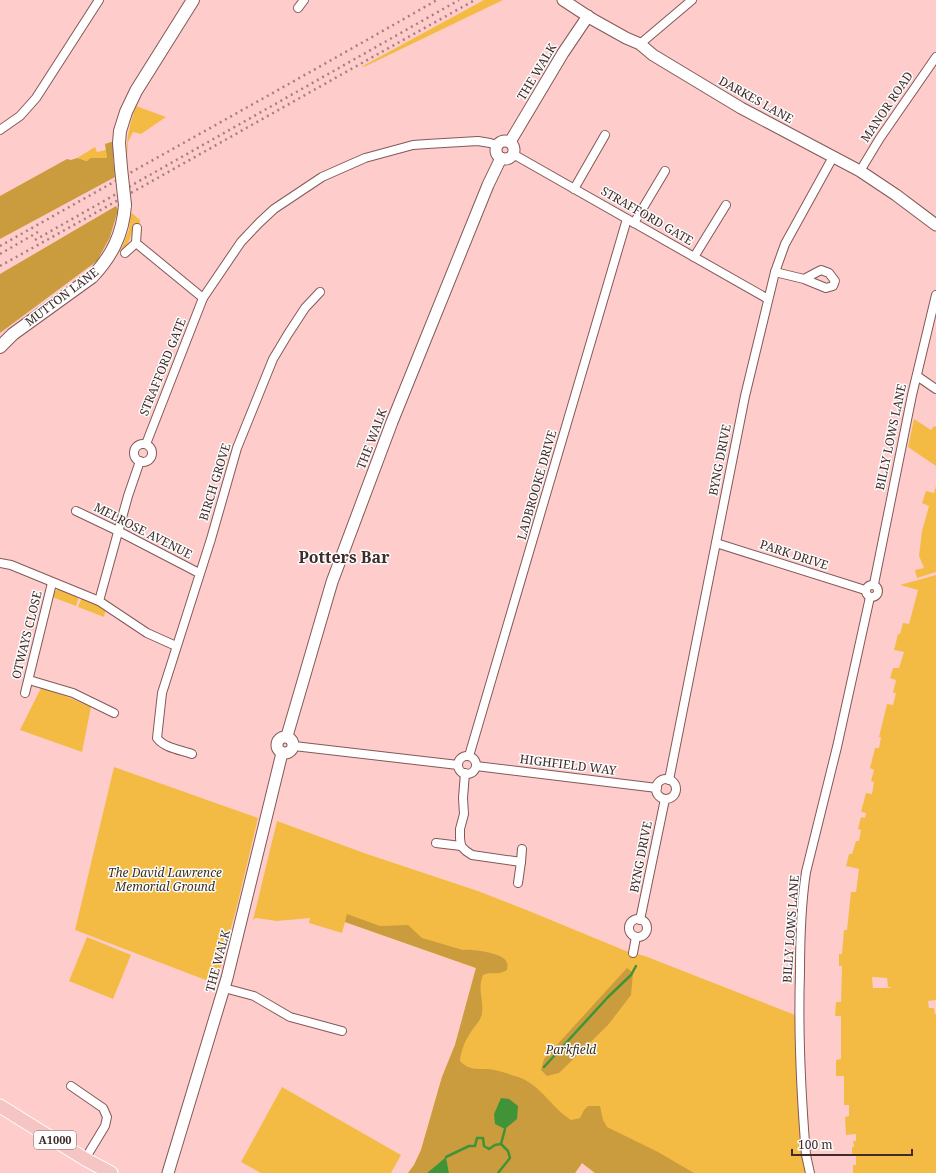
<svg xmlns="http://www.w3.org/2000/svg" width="936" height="1173" font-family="'Noto Serif',serif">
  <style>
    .green { fill: #f4bb44; fill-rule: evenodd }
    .forest { fill: #cb9c3d }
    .water { fill: #409437 }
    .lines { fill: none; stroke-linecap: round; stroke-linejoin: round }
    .stream { stroke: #409437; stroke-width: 2.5 }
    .minor-casing { stroke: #825957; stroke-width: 10 }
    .tertiary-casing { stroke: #825957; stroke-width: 13 }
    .secondary-casing { stroke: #825957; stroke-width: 14 }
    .primary-casing { stroke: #fff; stroke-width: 15 }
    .minor { stroke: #fff; stroke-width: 8 }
    .tertiary { stroke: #fff; stroke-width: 11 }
    .secondary { stroke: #fff; stroke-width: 12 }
    .primary { stroke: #f4c5c3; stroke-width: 13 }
    .rail { stroke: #a48180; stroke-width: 2.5; stroke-dasharray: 2 4; stroke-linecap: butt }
    .secondary-bridge-casing { stroke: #825957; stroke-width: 14; stroke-linecap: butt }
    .secondary-bridge { stroke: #fff; stroke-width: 12 }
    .labels { text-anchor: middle; stroke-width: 3; stroke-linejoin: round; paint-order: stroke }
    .shield { fill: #fcfcfc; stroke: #776a69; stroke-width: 1 }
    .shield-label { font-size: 11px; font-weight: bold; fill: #3e2b2a }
    .street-label { font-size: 12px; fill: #3e2b2a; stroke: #fcfcfc }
    .park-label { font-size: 12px; font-style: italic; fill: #3b301c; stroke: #fcfcfc }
    .district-label { font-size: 16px; font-weight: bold; fill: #3e2b2a; stroke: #fcfcfc }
  </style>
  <rect width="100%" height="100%" fill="#fecdcb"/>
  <g class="green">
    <path d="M484 0H503L366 66 361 67Z"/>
    <path d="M136 106 166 117 141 134 133 132 128 142 127 156C126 138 130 123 136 106Z"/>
    <path d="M95 147 97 152 106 150 107 158H92L88 161 77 158Z"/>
    <path d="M132 213 140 220V225H133C132 235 129 244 122 251L121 250 129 229 131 214Z"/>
    <path d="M914 419 931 430 934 426 936 427V466L908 447Z"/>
    <path d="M936 486V572L917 578 915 570 924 568 919 556 922 531 929 506 922 503 926 491 934 493Z"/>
    <path d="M936 575V1000L928 1001 929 1008H934L935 1014H936V1173H853V1165H856V1156H852V1147H854L853 1141H856V1134L846 1135 845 1117 849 1116V1105H844V1076H836V1060L841 1059V1016H835L836 1002H841L842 966H839V954H842L844 930H847L851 892H856L859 869 846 866 849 854H852L856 841H859L861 830 858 829 861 817 865 818 866 813 861 812 866 793 872 794 874 782 871 781 874 770 870 768 875 748H879L881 737H879L887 704 893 705 896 693H893L896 680 890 678 893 668H899L904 652 894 650 898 634H900L903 623 909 624 918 590 900 585ZM872 977 887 978 888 987H891V988H873Z"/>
    <path d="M58 589H61L79 596 76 606 52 597 53 593Z"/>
    <path d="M82 597 106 608 104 617 78 607Z"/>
    <path d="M41 688 68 697 91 707 82 752 20 730Z"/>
    <path d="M114 767 258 818 237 906 216 984 75 930Z"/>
    <path d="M277 821 364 853 478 891 529 911 626 951 645 956 795 1015 800 1128 808 1173H595L582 1163 575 1173H408L414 1165 421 1150 442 1077 455 1045 476 968 345 922 342 933 309 923 310 918 277 921 256 918 253 920Z"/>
    <path d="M87 937 131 955 113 999 69 981Z"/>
    <path d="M282 1087 401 1155 391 1173H261L241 1162Z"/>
  </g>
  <g class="forest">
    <path d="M111 142H114L113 157 115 177 0 239V196L67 159 71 160 77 158 87 161 91 158H107L105 144Z"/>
    <path d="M116 206 118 210 110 237 97 261 0 333V274Z"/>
    <path d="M347 914 380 926 408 925 422 938 463 950C472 949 505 953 507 963 508 964 507 969 507 970 498 976 491 971 483 975 477 990 484 999 482 1013 481 1021 475 1025 471 1032 465 1040 461 1051 460 1061 468 1070 477 1069 488 1069 498 1070 512 1075 521 1078 541 1086 553 1109 571 1120L580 1118 584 1110 588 1106H600L603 1120 607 1127 658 1152 694 1173H595L582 1163 575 1173H449L446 1157 427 1173H408L414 1165 421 1150 442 1077 455 1045 476 968 345 922Z"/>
    <path d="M627 968 633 973 631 995 608 1025 559 1073 547 1076 541 1070 544 1059Z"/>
  </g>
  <g class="water">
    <path d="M501 1098 509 1099 518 1106 517 1119 505 1129 495 1124 494 1114Z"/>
    <path d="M446 1157 449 1173H427Z"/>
  </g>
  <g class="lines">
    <g class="stream">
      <path d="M544 1067 608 997 631 975 636 966"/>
      <path d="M446 1157 469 1146H475L477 1138H483L484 1146 489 1149 495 1145 501 1144"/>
      <path d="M498 1173 510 1158 508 1151 501 1144 505 1129"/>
    </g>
    <defs>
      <g id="minor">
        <path d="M298 8 304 0"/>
        <path d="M640 44 692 0"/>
        <path d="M0 130 20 116 36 98 99 0"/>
        <path d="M513 154 768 299"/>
        <path d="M860 171 880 138 936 57"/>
        <path d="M574 189 605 135"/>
        <path d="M634 223 665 171"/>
        <path d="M137 228 136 243 203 298"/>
        <path d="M125 253 136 243"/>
        <path d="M694 257 726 205"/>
        <path d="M775 272 804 279 826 288 833 286 835 281 829 273 821 270 804 279"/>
        <path d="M917 376 936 389"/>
        <path d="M146 444 203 298 241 242 259 223 274 209 322 177 365 158 413 145 427 144 478 141 490 143 497 145"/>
        <circle cx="143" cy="453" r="9"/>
        <path d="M76 511 118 531 199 573"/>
        <path d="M716 543 865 590"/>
        <path d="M0 563 11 565 99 601 147 633 176 646"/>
        <path d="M874 584 912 395 936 295"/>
        <circle cx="872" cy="591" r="6"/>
        <path d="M99 601 128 496 140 461"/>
        <path d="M29 680 73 693 114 713"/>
        <path d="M25 693 52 583"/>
        <path d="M294 746 458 765"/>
        <path d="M192 754C181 750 164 748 157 738L162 693 211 539 237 448 273 359 288 334 305 308 320 292"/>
        <path d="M469 756 627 219"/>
        <circle cx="467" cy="765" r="9"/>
        <path d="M476 766 657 788"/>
        <path d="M465 773 463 798 464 814 460 829V838L461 846 466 851 472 855 521 862 518 883"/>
        <circle cx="666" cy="789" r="10"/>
        <path d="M669 780 745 396 775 272 785 244 833 157"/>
        <path d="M436 843 461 846"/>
        <path d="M521 862 522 849"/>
        <circle cx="638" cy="928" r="9"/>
        <path d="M640 920 665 799"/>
        <path d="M633 953 636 937"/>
        <path d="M224 988 254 996 290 1017 342 1031"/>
        <path d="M71 1086 103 1108 107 1117 105 1126 85 1159"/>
        <path d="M810 1173 806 1155C801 1094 798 1033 800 972 800 939 801 905 806 872L837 747 870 597"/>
      </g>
      <g id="tertiary">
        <path d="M563 0 592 19 626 38 640 44 653 55 741 108 860 171 896 195 936 225"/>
        <circle cx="505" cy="150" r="9"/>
        <path d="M510 142 563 53 588 16"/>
        <path d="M287 736 332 582 392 422 488 185 501 158"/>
        <circle cx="285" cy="745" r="8"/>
        <path d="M168 1173 227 978 282 753"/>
      </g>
      <g id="secondary">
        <path d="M121 168 119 143 120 131 126 112 136 91 193 0"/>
        <path d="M0 347 13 334 92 277C112 256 123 234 125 205"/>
      </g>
      <path id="primary" d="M0 1106 85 1159 111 1173"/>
    </defs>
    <use href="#minor" class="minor-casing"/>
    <use href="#tertiary" class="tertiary-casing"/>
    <use href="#secondary" class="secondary-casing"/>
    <use href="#primary" class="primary-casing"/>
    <use href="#minor" class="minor"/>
    <use href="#tertiary" class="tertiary"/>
    <use href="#secondary" class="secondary"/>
    <use href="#primary" class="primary"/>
    <g class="rail">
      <path d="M35 240 459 0"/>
      <path d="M0 246C145 164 292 83 437 0"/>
      <path d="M0 254 38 232"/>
      <path d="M0 266C159 178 316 88 475 0"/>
    </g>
    <defs>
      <path id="secondary-bridge" d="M121 168 125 205"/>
    </defs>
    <use href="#secondary-bridge" class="secondary-bridge-casing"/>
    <use href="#secondary-bridge" class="secondary-bridge"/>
  </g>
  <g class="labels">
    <rect class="shield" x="34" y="1131" width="42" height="18" rx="3"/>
    <g class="shield-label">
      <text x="55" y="1144">A1000</text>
    </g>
    <g class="street-label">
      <text transform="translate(537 72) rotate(-59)" y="4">THE WALK</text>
      <text transform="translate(756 100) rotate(29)" y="4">DARKES LANE</text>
      <text transform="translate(887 107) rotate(-56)" y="4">MANOR ROAD</text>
      <text transform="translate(647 216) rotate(30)" y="4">STRAFFORD GATE</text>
      <text transform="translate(62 297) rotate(-37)" y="4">MUTTON LANE</text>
      <text transform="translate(163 367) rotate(-68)" y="4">STRAFFORD GATE</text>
      <text transform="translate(891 437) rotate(-78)" y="4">BILLY LOWS LANE</text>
      <text transform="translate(372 439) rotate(-69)" y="4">THE WALK</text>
      <text transform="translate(720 460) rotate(-79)" y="4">BYNG DRIVE</text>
      <text transform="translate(215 482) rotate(-73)" y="4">BIRCH GROVE</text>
      <text transform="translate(537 485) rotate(-74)" y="4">LADBROOKE DRIVE</text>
      <text transform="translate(143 531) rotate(27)" y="4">MELROSE AVENUE</text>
      <text transform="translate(794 555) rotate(18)" y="4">PARK DRIVE</text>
      <text transform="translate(27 635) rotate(-76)" y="4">OTWAYS CLOSE</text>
      <text transform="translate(568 765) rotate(7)" y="4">HIGHFIELD WAY</text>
      <text transform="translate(641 857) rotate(-79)" y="4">BYNG DRIVE</text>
      <text transform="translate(791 929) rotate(-86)" y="4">BILLY LOWS LANE</text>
      <text transform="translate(218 961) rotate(-75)" y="4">THE WALK</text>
    </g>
    <g class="park-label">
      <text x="165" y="877">The David Lawrence<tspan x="165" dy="14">Memorial Ground</tspan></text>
      <text x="571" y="1054">Parkfield</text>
    </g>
    <g class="district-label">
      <text x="344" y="563">Potters Bar</text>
    </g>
  </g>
  <path d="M792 1149v6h120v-6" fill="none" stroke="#3e2b2a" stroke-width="2"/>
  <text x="798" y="1149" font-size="12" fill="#3e2b2a" stroke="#fcfcfc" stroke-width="3" paint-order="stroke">100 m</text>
</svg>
